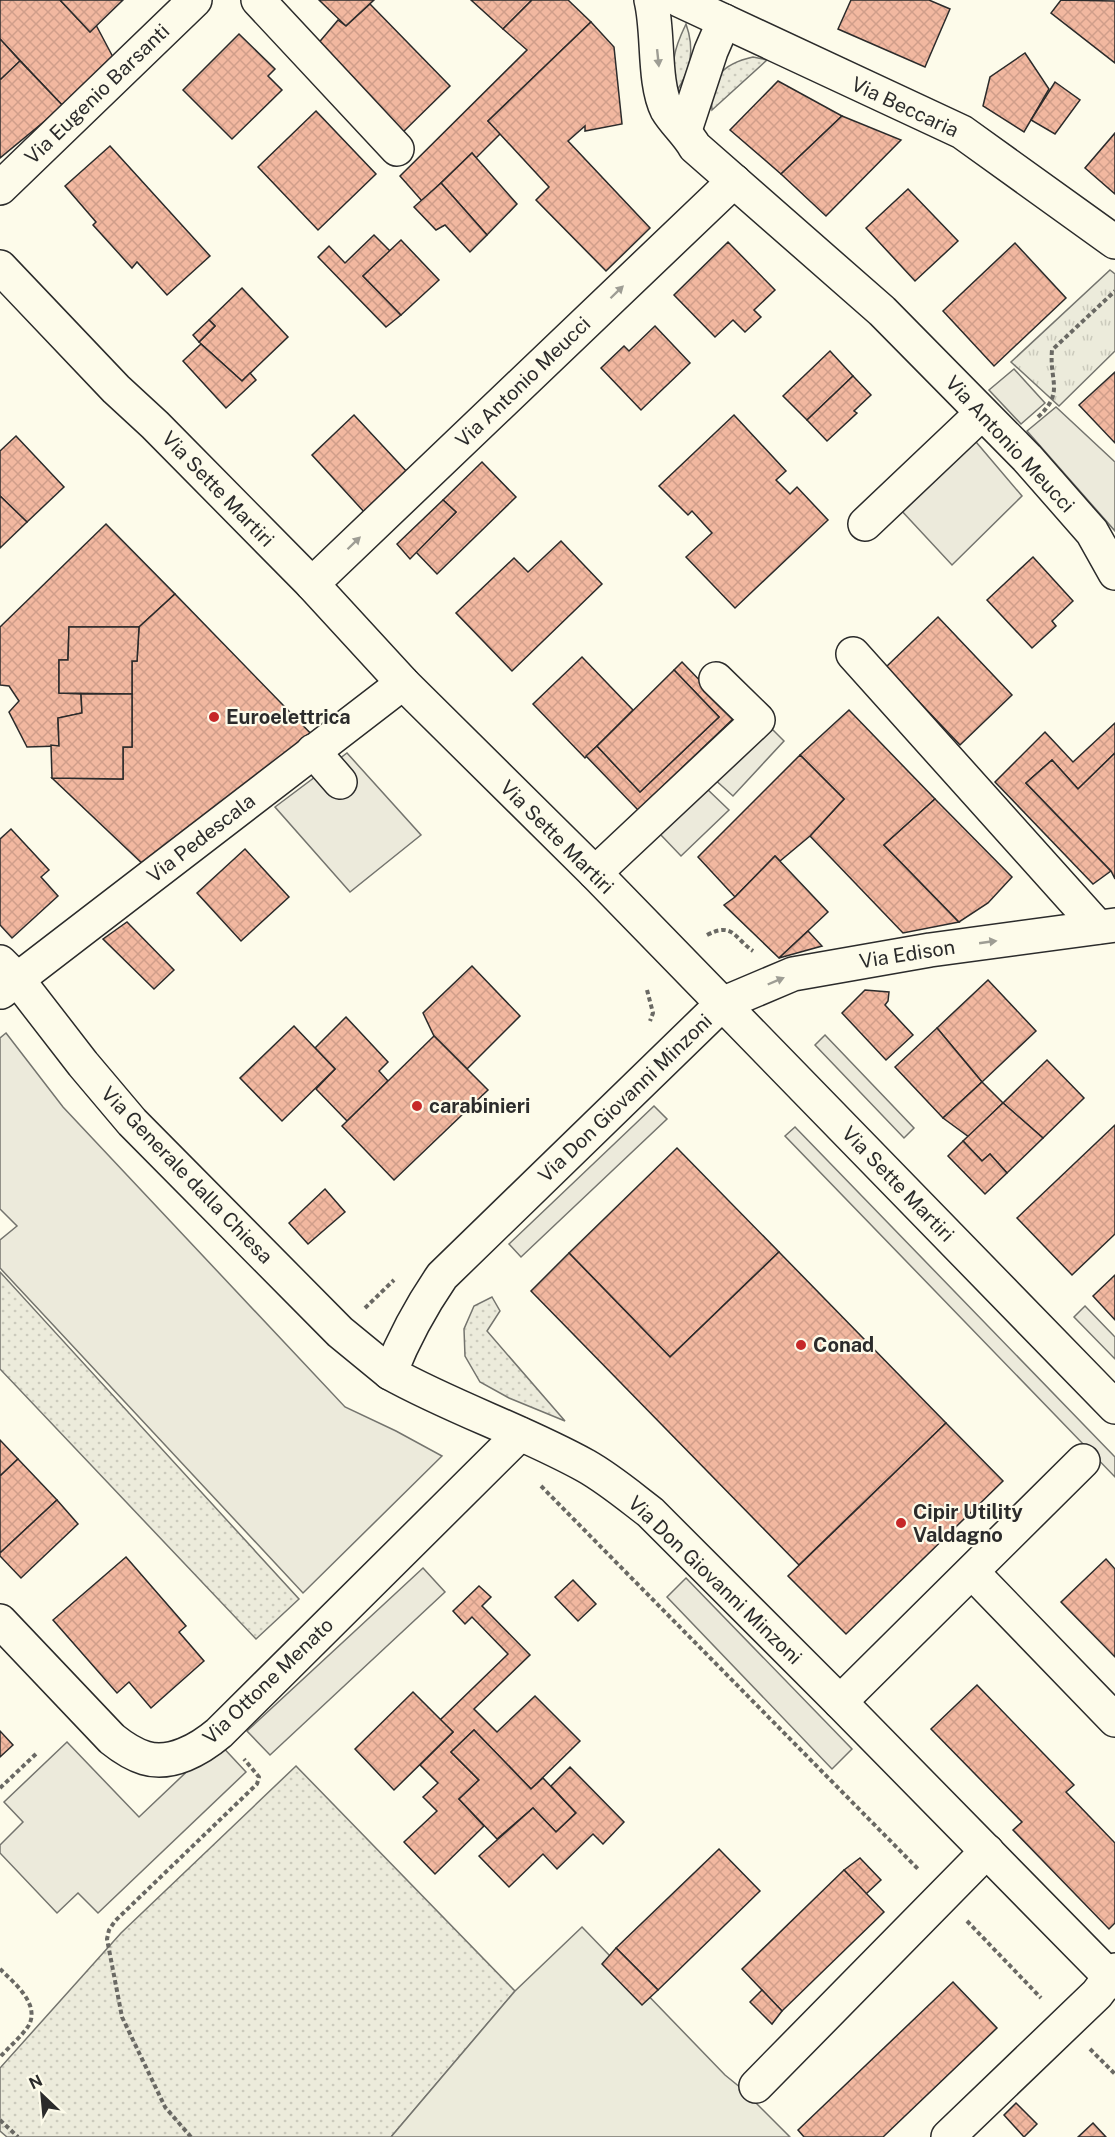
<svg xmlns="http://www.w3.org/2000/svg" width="1115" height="2137" font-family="'Public Sans',sans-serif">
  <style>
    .grass { fill: url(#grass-dots); stroke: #74746e; stroke-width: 1.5 }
    .park { fill: url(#park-tufts); stroke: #74746e; stroke-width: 1.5 }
    .pitch { fill: #ecebdb; stroke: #74746e; stroke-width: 1.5 }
    .parking { fill: #eceadb; stroke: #74746e; stroke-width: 1.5 }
    .building { fill: url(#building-cross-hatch); stroke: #2b2b2b; stroke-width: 1.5 }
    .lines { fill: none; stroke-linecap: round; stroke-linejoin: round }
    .minor-casing { stroke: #2b2b2b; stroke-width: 36 }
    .major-casing { stroke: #2b2b2b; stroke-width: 36 }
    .path { stroke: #6a6964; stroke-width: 4; stroke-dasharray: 4.5 3; stroke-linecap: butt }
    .minor { stroke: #fdfbea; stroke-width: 33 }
    .major { stroke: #fdfbea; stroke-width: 33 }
    .oneway { fill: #9e9d94 }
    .poi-dot { fill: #c62828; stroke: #fdfbea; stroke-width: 2 }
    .labels { text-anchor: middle; stroke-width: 4.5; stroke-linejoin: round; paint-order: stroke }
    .street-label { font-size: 20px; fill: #2b2b2b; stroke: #fdfbea }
    .poi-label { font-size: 20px; font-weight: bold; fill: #2b2b2b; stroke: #fdfbea; text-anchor: start }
  </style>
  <defs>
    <pattern id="grass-dots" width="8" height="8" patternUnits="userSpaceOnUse" patternTransform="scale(1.5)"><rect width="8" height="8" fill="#ecebdb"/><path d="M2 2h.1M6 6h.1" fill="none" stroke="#cbcabc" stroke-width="1.8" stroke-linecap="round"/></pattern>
    <pattern id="park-tufts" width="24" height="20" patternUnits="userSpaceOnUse" patternTransform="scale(1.5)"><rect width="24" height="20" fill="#ecebdb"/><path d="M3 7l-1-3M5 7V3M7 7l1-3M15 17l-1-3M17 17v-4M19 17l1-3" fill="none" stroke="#cbcabc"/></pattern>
    <pattern id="building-cross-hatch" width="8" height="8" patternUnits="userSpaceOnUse" patternTransform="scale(1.5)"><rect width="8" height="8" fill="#f2b8a0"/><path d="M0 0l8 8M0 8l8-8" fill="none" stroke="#d09e8a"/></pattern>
  </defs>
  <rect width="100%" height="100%" fill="#fdfbea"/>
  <g class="grass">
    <path d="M686 24C695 49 691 70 676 92 672 61 672 53 686 24Z"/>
    <path d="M753 57 767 60 712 110C709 78 722 64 753 57Z"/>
    <path d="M0 1272 299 1599 256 1639 0 1369Z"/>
    <path d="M492 1297 500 1311 487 1331 565 1421 509 1398 480 1382 465 1356 464 1329 474 1306Z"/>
    <path d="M296 1766 515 1991 391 2137H7L0 2131V2068L121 1933Z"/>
  </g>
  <path class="park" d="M1110 270 1115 274V351L1059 406 1011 362Z"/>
  <path class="pitch" d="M582 1927 725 2075 741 2088 790 2137H391L515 1991Z"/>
  <g class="parking">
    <path d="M1014 369 1045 403 1021 424 989 390Z"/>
    <path d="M1056 407 1115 462V531L1027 431Z"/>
    <path d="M971 436 1022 496 952 565 899 508Z"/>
    <path d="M766 723 784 741 733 796 712 777Z"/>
    <path d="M347 753 421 835 350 892 275 807Z"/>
    <path d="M706 788 729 810 681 856 660 834Z"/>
    <path d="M6 1033 63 1107 345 1407 396 1431 442 1456 303 1593 0 1268V1240L17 1226 0 1209V1038Z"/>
    <path d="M825 1035 914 1128 904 1138 815 1045Z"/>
    <path d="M654 1106 667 1119 521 1257 509 1244Z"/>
    <path d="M795 1127 1115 1457V1477L785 1136Z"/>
    <path d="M1085 1306 1115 1337V1359L1074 1317Z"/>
    <path d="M423 1568 445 1592 270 1755 247 1731Z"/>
    <path d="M686 1578 852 1749 832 1769 667 1597Z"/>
    <path d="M67 1742 139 1817 218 1742 246 1772 98 1913 78 1893 57 1913 0 1853V1845L23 1822 4 1802Z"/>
  </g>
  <g class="building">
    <path d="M0 0H60L90 32 96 25 114 59 63 106 0 39Z"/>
    <path d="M60 0H123L90 32Z"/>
    <path d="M319 0H374L346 26Z"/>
    <path d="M471 0H532L503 29Z"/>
    <path d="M532 0H568L591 22 488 121 501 133 476 158 472 153 422 201 400 176 527 50 503 29Z"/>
    <path d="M851 0H929L950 9 925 67 838 29Z"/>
    <path d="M1061 0 1115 1V63L1051 13Z"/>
    <path d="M370 4 450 86 401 134 316 46 338 20 346 26Z"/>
    <path d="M591 22 614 47 622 124 585 131V126L568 141 650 228 606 271 536 200 549 187 488 121Z"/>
    <path d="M239 34 275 69 268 76 282 90 232 139 183 90Z"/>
    <path d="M0 39 20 61 0 80Z"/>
    <path d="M1025 53 1049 89 1024 132 983 106 990 77Z"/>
    <path d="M20 61 63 106 0 158V80Z"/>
    <path d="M778 81 842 116 781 174 730 130Z"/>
    <path d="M1055 82 1080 100 1055 134 1031 120Z"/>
    <path d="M316 111 376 174 318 230 258 167Z"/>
    <path d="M842 116 901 140 826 216 781 174Z"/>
    <path d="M1115 133V194L1085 168Z"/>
    <path d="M110 146 210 256 167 295 137 262 132 268 93 225 96 222 65 186Z"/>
    <path d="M472 153 517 204 487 235 441 183Z"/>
    <path d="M441 183 487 235 470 252 445 225 436 230 414 207Z"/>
    <path d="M908 189 958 241 915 281 866 228Z"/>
    <path d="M374 235 390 251 363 276 401 315 386 327 318 257 329 246 345 263Z"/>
    <path d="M401 240 439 280 401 315 363 276Z"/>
    <path d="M728 242 775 290 754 310 761 317 745 332 733 320 715 337 674 295Z"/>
    <path d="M1015 243 1066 298 994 366 943 311Z"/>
    <path d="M242 288 288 337 242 381 199 342 215 326 209 320Z"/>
    <path d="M209 320 215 326 199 342 193 335Z"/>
    <path d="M655 326 690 363 641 410 601 368 624 346 629 351Z"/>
    <path d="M201 344 242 381 250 373 256 380 226 408 183 361Z"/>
    <path d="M830 351 853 376 807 420 783 396Z"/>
    <path d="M1115 372V443L1079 405Z"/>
    <path d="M853 376 871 395 854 411 857 413 827 441 807 420Z"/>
    <path d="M354 415 408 473 366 514 312 455Z"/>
    <path d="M734 415 786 471 776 480 790 494 797 487 828 520 735 608 686 557 712 533 692 511 688 515 659 486Z"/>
    <path d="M16 436 64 487 27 522 0 496V451Z"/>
    <path d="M482 462 516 497 437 574 416 552 456 512 443 500Z"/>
    <path d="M0 496 27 522 0 548Z"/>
    <path d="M443 500 456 512 410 559 397 544Z"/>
    <path d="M106 524 175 594 139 627H69L68 660H59V693L81 694 82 713 58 718 59 746 27 747 9 712 19 701 9 686 0 685V627Z"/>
    <path d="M561 541 602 584 512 671 456 613 514 558 528 572Z"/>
    <path d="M1033 557 1073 601 1052 621 1056 626 1032 648 987 600Z"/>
    <path d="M175 594 317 740 146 867 52 778 123 779V747H132V661H137L139 627Z"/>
    <path d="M938 617 1012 695 960 745 886 667Z"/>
    <path d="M69 627H139L137 661H132V694L59 693V660H68Z"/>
    <path d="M582 657 633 710 585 758 533 704Z"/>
    <path d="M682 662 735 717 638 810 586 756 597 746 640 792 719 717 674 670Z"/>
    <path d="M674 670 719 717 640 792 597 746Z"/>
    <path d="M81 694H132V747H123V779L52 778 51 745 59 746 58 718 82 713Z"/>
    <path d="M849 710 935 799 884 845 959 922 903 933 810 836 844 799 800 755Z"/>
    <path d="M1115 723V753L1078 789 1052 760 1026 783 1111 871 1093 884 995 782 1045 732 1073 762Z"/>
    <path d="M1115 753V879L1111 871 1026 783 1052 760 1078 789Z"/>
    <path d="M800 755 844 799 810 836 780 861 775 856 735 897 698 857Z"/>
    <path d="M935 799 1012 877 988 903 959 922 884 845Z"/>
    <path d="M11 829 49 870 41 877 58 896 12 938 0 925V839Z"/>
    <path d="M245 849 289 897 241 941 197 893Z"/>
    <path d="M775 856 828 912 779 958 724 905 735 897Z"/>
    <path d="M127 922 174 970 154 989 103 939Z"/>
    <path d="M808 931 822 946 779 958Z"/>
    <path d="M472 966 520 1016 467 1069 434 1036 423 1013Z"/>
    <path d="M988 980 1036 1031 982 1082 937 1028Z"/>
    <path d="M865 990 889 992 888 1001 885 1005 913 1035 886 1060 842 1013Z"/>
    <path d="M346 1017 388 1062 379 1071 388 1081 347 1121 316 1089 335 1069 315 1048Z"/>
    <path d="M294 1026 335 1069 282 1121 240 1078Z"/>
    <path d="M937 1028 982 1082 943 1118 895 1067Z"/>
    <path d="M434 1036 488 1090 394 1180 342 1126Z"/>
    <path d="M1047 1060 1084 1098 1043 1138 1003 1103Z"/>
    <path d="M982 1082 1003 1103 969 1137 943 1118Z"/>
    <path d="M1003 1103 1043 1138 1007 1173 990 1154 982 1161 963 1141Z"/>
    <path d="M1115 1125V1234L1072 1275 1017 1218Z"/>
    <path d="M963 1141 982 1161 990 1154 1007 1173 985 1194 948 1156Z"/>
    <path d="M677 1148 779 1252 670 1357 569 1253Z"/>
    <path d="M325 1189 345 1212 308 1244 289 1223Z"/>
    <path d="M779 1252 946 1423 799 1565 531 1291 569 1253 670 1357Z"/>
    <path d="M1115 1275V1320L1093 1296Z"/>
    <path d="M946 1423 1003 1481 846 1634 788 1576Z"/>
    <path d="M0 1440 18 1459 0 1476Z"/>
    <path d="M18 1459 57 1500 0 1553V1476Z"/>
    <path d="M57 1500 78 1524 21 1578 0 1556V1553Z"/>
    <path d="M126 1557 186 1626 179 1632 204 1661 151 1708 129 1682 117 1693 53 1620Z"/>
    <path d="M1106 1559 1115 1569V1657L1061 1602Z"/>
    <path d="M573 1580 596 1604 578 1621 555 1597Z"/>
    <path d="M479 1586 491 1597 482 1606 530 1655 474 1709 497 1732 535 1696 580 1741 531 1789 474 1730 451 1752 479 1780 459 1799 484 1826 435 1874 404 1842 437 1811 423 1797 438 1783 420 1765 453 1732 440 1720 508 1654 472 1617 465 1624 453 1611Z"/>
    <path d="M977 1685 1074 1785 1066 1792 1115 1843V1923L1109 1929 1013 1830 1022 1822 931 1729Z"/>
    <path d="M413 1692 453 1732 394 1790 355 1749Z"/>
    <path d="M474 1730 531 1789 543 1778 576 1813 556 1832 533 1808 497 1839 459 1799 479 1780 451 1752Z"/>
    <path d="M0 1731 13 1745 0 1757Z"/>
    <path d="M570 1767 624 1822 603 1844 593 1834 557 1869 543 1854 509 1887 479 1856 533 1808 556 1832 576 1813 551 1786Z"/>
    <path d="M719 1849 760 1891 658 1990 616 1948Z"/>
    <path d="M860 1858 881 1880 866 1894 844 1870Z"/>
    <path d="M844 1870 884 1912 782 2011 742 1969Z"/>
    <path d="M616 1948 658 1990 642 2005 602 1964Z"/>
    <path d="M953 1982 997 2028 883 2137H804L798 2130Z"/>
    <path d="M762 1990 782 2011 772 2024 750 2002Z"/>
    <path d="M1016 2103 1037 2124 1024 2137 1004 2115Z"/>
    <path d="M1093 2123 1106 2137H1078Z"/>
  </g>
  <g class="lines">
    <defs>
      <g id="minor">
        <path d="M258 0 397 149"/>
        <path d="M651 0C659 32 653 82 667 110 674 122 687 133 695 147L882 311 1027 458 1092 532 1115 573"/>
        <path d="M679 0 962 132 1115 242"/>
        <path d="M685 130 711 51 724 21"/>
        <path d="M0 188 195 0"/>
        <path d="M865 524 982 413"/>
        <path d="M312 584 734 181"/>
        <path d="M853 654 1098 927"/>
        <path d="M313 751 340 782"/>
        <path d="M595 873 758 720 716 679"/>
        <path d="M1115 925 930 950 793 974 722 1004 442 1276C420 1308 404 1338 390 1373 453 1408 523 1431 586 1466 609 1479 629 1496 650 1512L840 1702 1115 1982"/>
        <path d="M0 962 18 980 83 1064 132 1122 340 1332 390 1373"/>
        <path d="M1 992 403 683"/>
        <path d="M972 1572 1115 1720"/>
        <path d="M0 1621 112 1739C122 1747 132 1754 145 1758 171 1766 200 1749 219 1733L520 1434"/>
        <path d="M840 1702 1083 1461"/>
        <path d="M756 2086 987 1851"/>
        <path d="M948 2137 1097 1994 1115 1970"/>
      </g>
      <path id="major" d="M0 267 116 389 155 425 312 584 403 683 595 873 1115 1407"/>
    </defs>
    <use href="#minor" class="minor-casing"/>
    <use href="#major" class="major-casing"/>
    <g class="path">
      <path d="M1038 417C1065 392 1049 382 1052 350L1115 291"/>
      <path d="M707 935C733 921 735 939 753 951"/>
      <path d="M647 990 653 1013 650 1021"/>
      <path d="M365 1308 394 1280"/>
      <path d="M541 1486 919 1870"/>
      <path d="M0 1788 38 1752"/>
      <path d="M967 1921 1041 1998"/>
      <path d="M0 1969C13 1982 40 2003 29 2025 22 2036 9 2047 0 2057"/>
      <path d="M1090 2049 1115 2074"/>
      <path d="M0 2120 18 2137"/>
      <path d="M191 2137 165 2107 122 2017 107 1939 109 1930 115 1921 257 1784 259 1777 244 1759"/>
    </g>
    <use href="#minor" class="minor"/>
    <use href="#major" class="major"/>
  </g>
  <defs><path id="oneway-solid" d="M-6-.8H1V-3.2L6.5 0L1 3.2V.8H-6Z" transform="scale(1.5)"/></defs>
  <g class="oneway">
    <use href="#oneway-solid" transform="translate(658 58) rotate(84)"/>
    <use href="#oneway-solid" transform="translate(617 292) rotate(-44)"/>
    <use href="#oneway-solid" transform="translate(354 543) rotate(-44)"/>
    <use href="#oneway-solid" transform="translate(988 942) rotate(-8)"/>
    <use href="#oneway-solid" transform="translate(776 981) rotate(-23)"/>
  </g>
  <g class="poi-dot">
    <circle cx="214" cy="717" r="6"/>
    <circle cx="417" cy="1106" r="6"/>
    <circle cx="801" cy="1345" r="6"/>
    <circle cx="901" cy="1523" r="6"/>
  </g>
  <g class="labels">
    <g class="street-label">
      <text transform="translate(97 94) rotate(-44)" y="7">Via Eugenio Barsanti</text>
      <text transform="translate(905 107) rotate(25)" y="7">Via Beccaria</text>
      <text transform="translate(523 382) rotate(-44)" y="7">Via Antonio Meucci</text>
      <text transform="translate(1010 444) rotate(47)" y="7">Via Antonio Meucci</text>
      <text transform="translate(218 489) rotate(46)" y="7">Via Sette Martiri</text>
      <text transform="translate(557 837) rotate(45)" y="7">Via Sette Martiri</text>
      <text transform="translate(201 838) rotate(-38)" y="7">Via Pedescala</text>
      <text transform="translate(907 954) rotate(-9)" y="7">Via Edison</text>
      <text transform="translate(625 1098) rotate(-44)" y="7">Via Don Giovanni Minzoni</text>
      <text transform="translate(187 1175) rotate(46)" y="7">Via Generale dalla Chiesa</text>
      <text transform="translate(898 1184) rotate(46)" y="7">Via Sette Martiri</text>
      <text transform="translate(715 1580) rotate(44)" y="7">Via Don Giovanni Minzoni</text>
      <text transform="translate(268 1681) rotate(-44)" y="7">Via Ottone Menato</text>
    </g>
    <g class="poi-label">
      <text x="226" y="724">Euroelettrica</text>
      <text x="429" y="1113">carabinieri</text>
      <text x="813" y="1352">Conad</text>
      <text x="913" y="1519">Cipir Utility<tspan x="913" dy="23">Valdagno</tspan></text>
    </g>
  </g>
  <g transform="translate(42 2095) rotate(334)" stroke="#fdfbea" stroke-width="4.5" paint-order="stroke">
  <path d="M0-4.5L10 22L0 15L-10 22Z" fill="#2b2b2b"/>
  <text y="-9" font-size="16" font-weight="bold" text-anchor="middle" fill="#2b2b2b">N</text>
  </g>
</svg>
